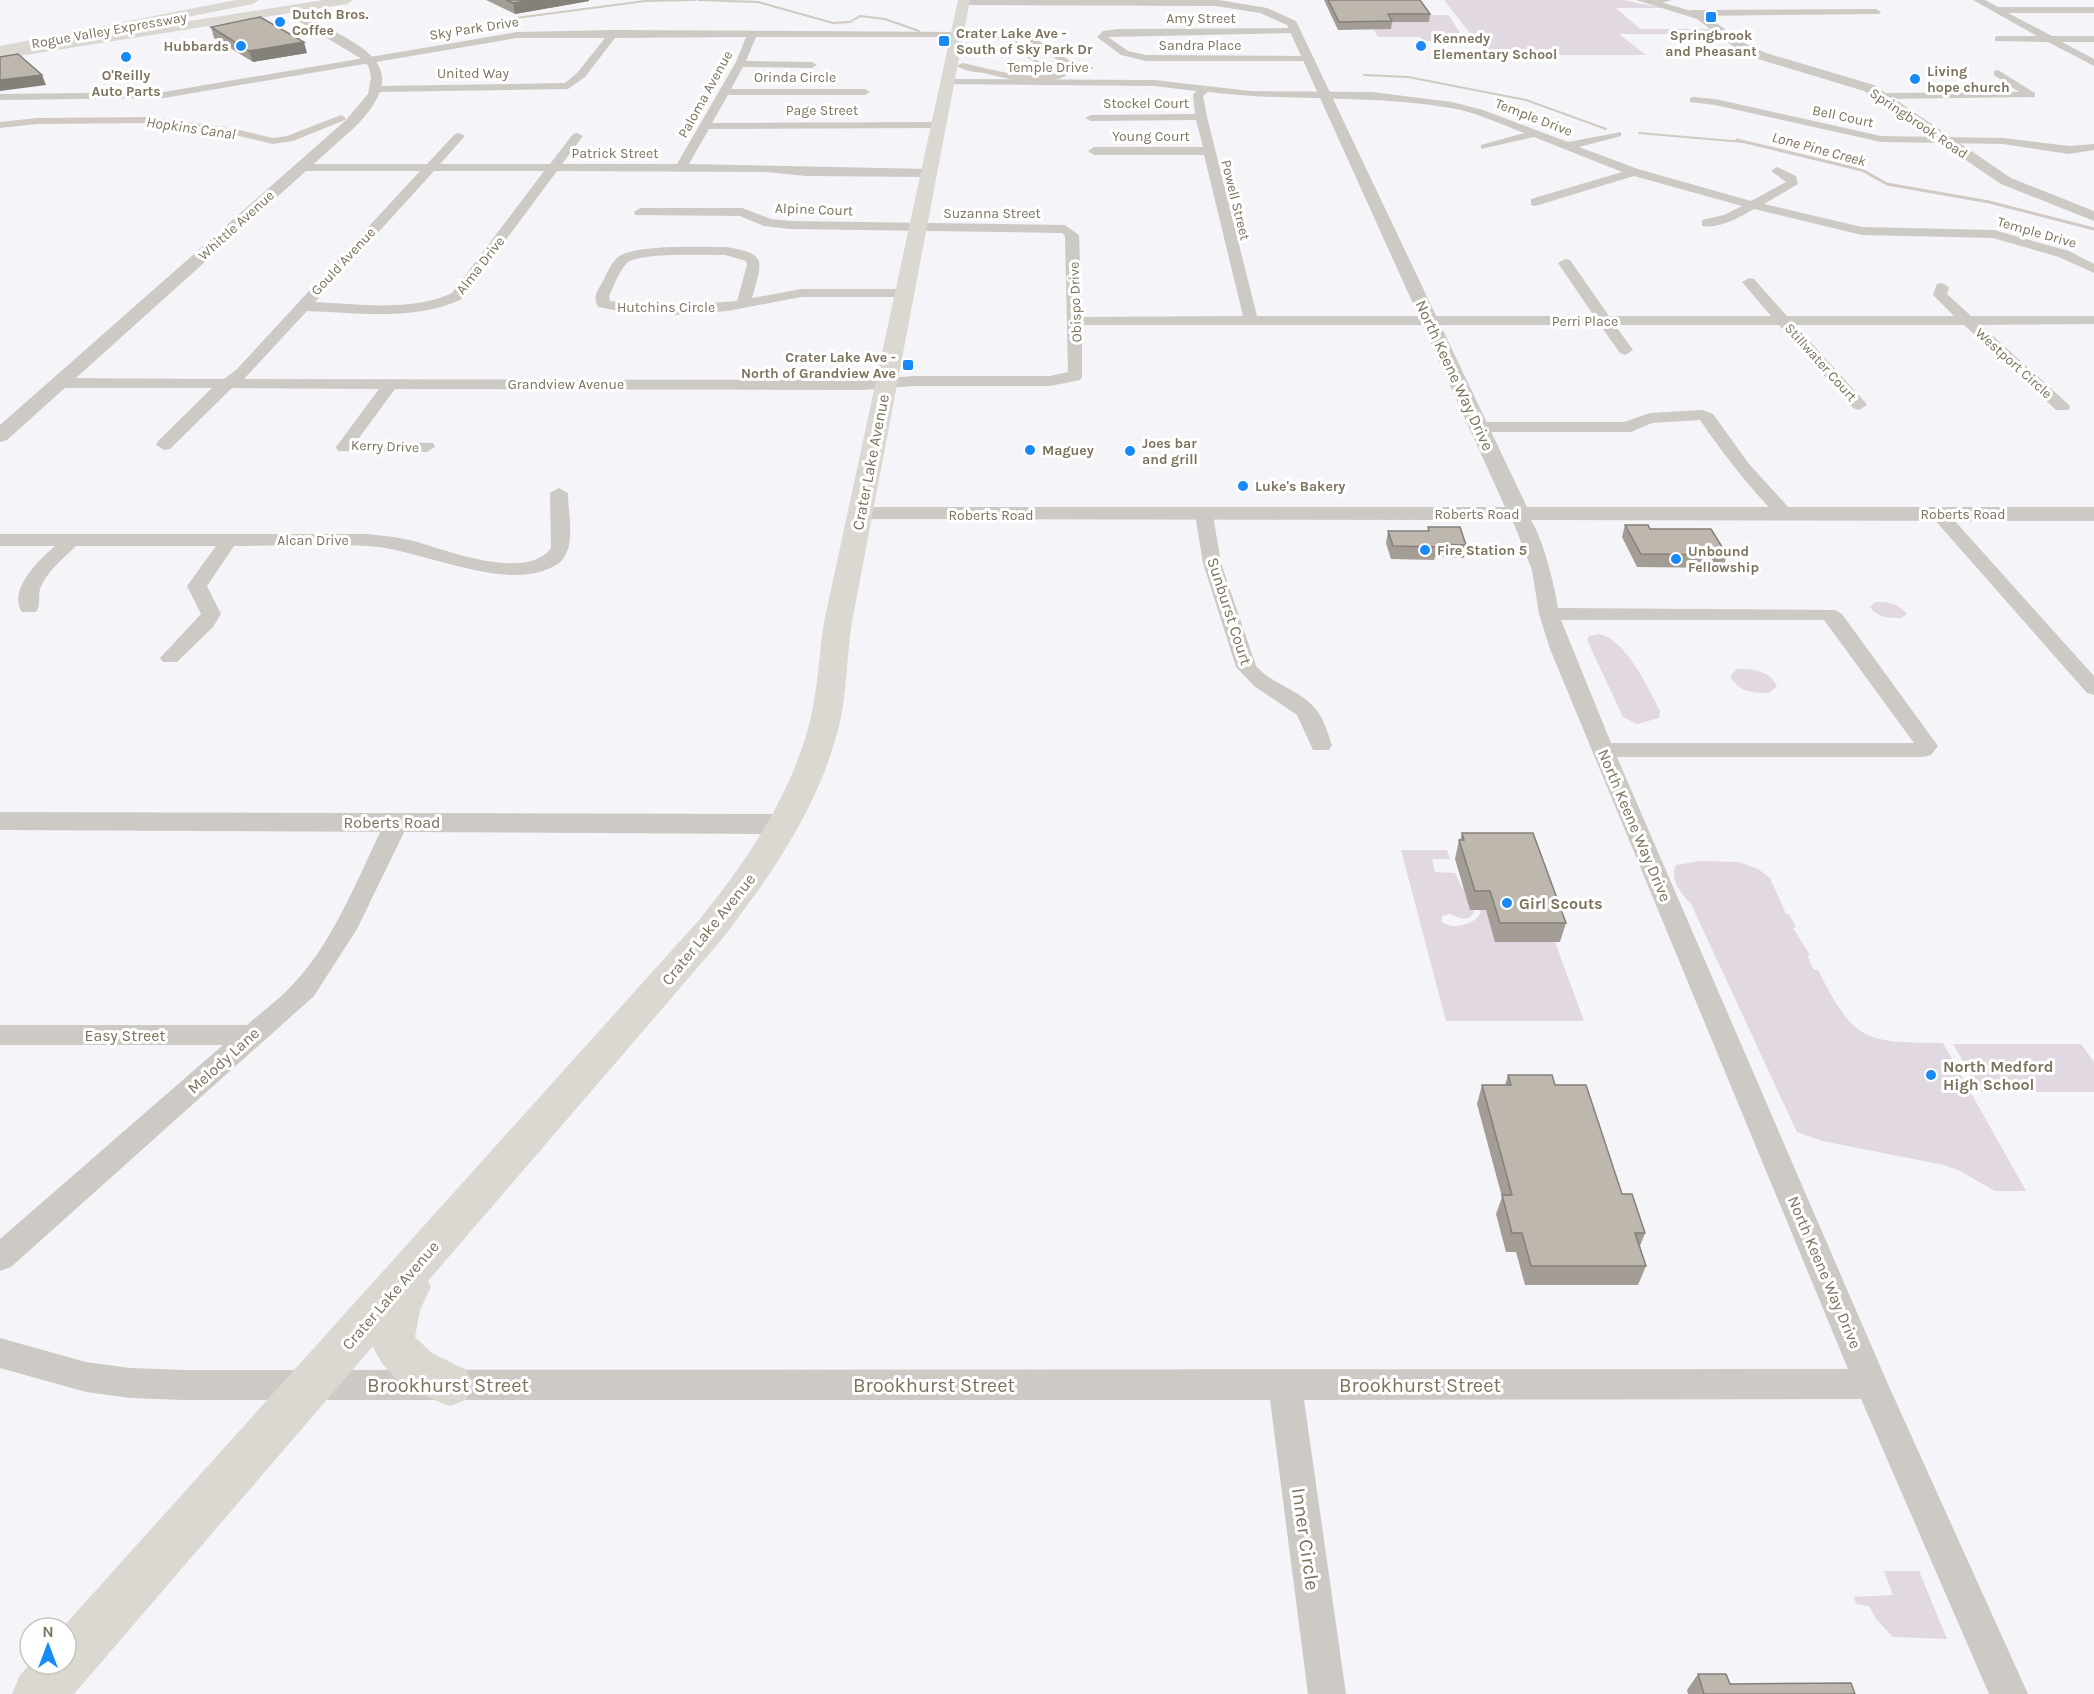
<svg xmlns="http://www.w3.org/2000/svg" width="2094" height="1694" font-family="Karla,sans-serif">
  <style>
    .green { fill: #e1d8e2 }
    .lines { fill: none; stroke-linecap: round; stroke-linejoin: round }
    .stream-far1 { stroke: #d1cac2; stroke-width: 2 }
    .stream { stroke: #d1cac2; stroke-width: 3 }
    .canal { fill: #d1cac2; fill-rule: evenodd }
    .minor { fill: #cdcac5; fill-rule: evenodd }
    .tertiary { fill: #cdcac5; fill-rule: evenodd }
    .secondary { fill: #dbd8d1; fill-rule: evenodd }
    .trunk { fill: #dbd8d1; fill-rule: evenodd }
    .wall { fill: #a39d96 }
    .shaded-wall { fill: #84807a }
    .building { fill: #bdb7ae; stroke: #84807a; stroke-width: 1.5 }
    .poi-dot { fill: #178af5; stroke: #fff; stroke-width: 2 }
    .labels { text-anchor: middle; stroke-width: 6; stroke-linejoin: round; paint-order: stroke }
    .far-poi-label { font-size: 14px; font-weight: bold; fill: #7d725c; stroke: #fff; text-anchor: start }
    .far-street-label { font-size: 14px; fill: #7d725c; stroke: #fff }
    .far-water-label { font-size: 15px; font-style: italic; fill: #84735f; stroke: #fff }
    .street-label { font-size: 16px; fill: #7d725c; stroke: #fff }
    .poi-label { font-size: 16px; font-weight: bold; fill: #7d725c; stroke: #fff; text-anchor: start }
    .near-street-label { font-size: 20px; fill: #7d725c; stroke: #fff }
  </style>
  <rect width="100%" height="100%" fill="#f5f4f8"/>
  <g class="green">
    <path d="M1444 0H1623L1664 8H1616L1640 29H1711L1717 34H1619L1646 55H1487Z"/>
    <path d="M1424 15H1449L1461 35 1448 37 1450 41H1423L1420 37H1378L1373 29H1391L1387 22H1430Z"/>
    <path d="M1875 602C1888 602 1898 603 1907 614L1901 618C1888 618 1878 618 1870 607Z"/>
    <path d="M1599 634C1626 639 1648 688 1660 711L1659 718 1637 724 1623 717 1587 640 1589 636Z"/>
    <path d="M1737 669C1754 669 1768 670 1777 686L1769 693C1752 693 1739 692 1730 676Z"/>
    <path d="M1401 850H1447L1450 859H1432L1435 872 1455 873 1474 912C1467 924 1459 917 1450 914L1442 916V922C1453 930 1473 925 1480 914V910H1486L1496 942H1555L1584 1021H1446Z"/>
    <path d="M1701 861 1739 862 1758 869 1770 878 1786 914H1789L1796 927 1793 928 1810 955H1807L1814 970H1818C1855 1043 1864 1042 1943 1043L2026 1191H1995L1960 1171 1944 1165 1822 1141 1797 1132 1691 904C1681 894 1669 879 1676 865Z"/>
    <path d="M1953 1044H2081L2094 1062V1092H1981Z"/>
    <path d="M1884 1571H1919L1947 1639 1893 1637 1876 1619 1869 1606 1856 1604 1854 1597 1893 1595Z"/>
  </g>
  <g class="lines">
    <g class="stream-far1">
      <path d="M698 0 758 2 833 23 850 22 860 16 885 19 919 31"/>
      <path d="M516 18 645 1 695 0"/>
      <path d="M968 34 1016 40 1019 52 1051 69 1092 68"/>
      <path d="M1039 66 1045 80"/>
      <path d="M1364 75 1408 77 1526 100 1606 129"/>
      <path d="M1639 133 1743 142"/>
    </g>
    <path class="stream" d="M1737 140 1862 170 1887 184 1989 202 2094 229"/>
    <g class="canal">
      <path d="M1027 33 1078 66C1056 92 1013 80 984 73 975 72 964 71 957 66L962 63C989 68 1045 87 1067 66L1024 38V34Z"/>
      <path d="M341 115 346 118 345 120 293 141 273 144 235 135 151 123 37 124 0 128V122L37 118 151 117 235 129 273 138 287 136Z"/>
    </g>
    <g class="minor">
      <path d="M1657 0H1672L1654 5V1Z"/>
      <path d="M1973 0H1985L1998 7H2094V13H2008L2052 36H2094V42H2062L2094 59V66L2048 42 1995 41V37L1998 36H2037Z"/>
      <path d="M1876 9 1881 12 1879 14 1692 16 1687 13 1692 10Z"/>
      <path d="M1296 28 1301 31 1299 33 1108 37 1128 51 1146 55 1310 56 1315 59 1314 61H1146L1121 55 1097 37 1103 31 1118 29Z"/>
      <path d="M614 30 960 32V36L957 37H756L746 61 812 62 817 65 812 68 743 67 731 89H865L870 92 865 95H728L712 123 938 122 944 125 938 128 709 129 689 164 929 169 935 173 929 177 806 176 766 172 557 171 462 299C417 321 356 313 307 311L244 379 863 380 914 376H1050L1068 372 1065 236 1062 233 790 229 764 226 740 216 635 215 634 212 640 208H742L771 219 790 221 1065 225 1079 235 1082 317 1243 316 1204 155H1094L1088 151 1094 147H1203L1196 120 1091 121 1085 118 1091 115 1195 114 1193 95 1196 91 1154 86 943 84 942 82 947 79 1154 80 1250 91 1372 92 1452 102 1483 110 1568 142 1621 132V136L1579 147 1638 169 1751 201 1786 182 1771 171 1777 167 1796 176 1798 184 1764 204 1862 227 1994 230 2069 251 2094 264V273L2059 257 1993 238 1862 235 1754 209C1740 217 1720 229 1702 226V220L1724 215 1742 206 1634 176 1535 206 1531 205V199L1622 172 1534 137 1481 149V145L1524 133C1500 124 1476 112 1450 108 1370 94 1289 102 1208 92L1203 96 1207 117 1257 316H1594L1558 263 1565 259 1570 260 1609 316H1771L1742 282 1749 278 1754 279 1787 316H1954L1933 295 1937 284 1942 283 1949 287 1947 294 1971 316H2094V324L1981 325 2068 404 2070 407 2068 410H2056L1964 325H1795L1865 402 1867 405 1859 410 1853 408 1779 325H1615L1633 350 1625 355 1620 353 1600 325H1082V377L1080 380 1050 386H914L863 390 395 389 356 442 433 443 435 447 427 452 338 451 336 447 379 389 232 388 170 449 164 450 156 445 158 441 212 388H58L50 383 58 378 224 379 237 369 420 171H301L297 170V164H427L455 134 459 133 465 136 440 164H550L573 134 577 133 583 136 562 164H677L736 62 746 37 615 38 585 77 568 89 378 92 373 89 378 86 565 83 577 73 605 38H517L164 98 0 100V94L164 92 517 32ZM434 171H544L452 293C413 312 357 304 315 302Z"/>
      <path d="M1998 70 2035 93V97L1883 99 1878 96 1883 93 2019 92 1994 75V71Z"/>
      <path d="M1694 97 1715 99 1881 136 2003 138 2069 146 2094 144V150L2069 154 2003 144 1881 142 1715 105 1690 102V98Z"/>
      <path d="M725 247C769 253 762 262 752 298L801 289H904L911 293 904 297H801L728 311 673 315 635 314 598 307C592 297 598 290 603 281 607 273 611 263 618 257 635 244 702 247 725 247ZM725 255 746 261 747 265 737 301 673 306 610 301 609 296C614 286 619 271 627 263 639 252 707 255 725 255Z"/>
      <path d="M1703 410 1713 414 1749 464 1791 510 1794 514 1791 518H1779C1749 487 1724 455 1700 420L1652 423 1631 432H1478L1470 427 1478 422H1624L1650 413Z"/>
      <path d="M559 488 568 493C568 513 577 549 559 563 512 597 420 548 367 546 323 543 279 546 234 546L207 586 221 614 213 627 177 662H163L160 658 201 614 187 586 216 546H76C63 559 46 572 40 589 38 597 41 606 36 612H22C7 590 40 559 55 546H0V534H368C383 536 399 537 414 541 446 550 526 582 551 548L550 493Z"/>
      <path d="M1519 509C1539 514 1555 588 1558 608L1835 610 1842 614 1938 746 1931 755 1923 757H1617L1887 1382 2028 1694H1989L1861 1399 1304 1400 1346 1694H1308L1270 1400H183L130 1398 86 1392 0 1368V1338L86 1362 130 1368 183 1370 1848 1369 1550 649 1539 614 1532 570 1510 514ZM1561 620H1824L1914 743H1611Z"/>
      <path d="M1939 509 1945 510 2094 676V695L2087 693 1933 518 1930 514 1933 510Z"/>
      <path d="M1204 510 1213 515 1221 563 1256 666C1272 684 1297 689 1314 707 1324 718 1327 731 1332 745L1329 750H1313L1297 715 1254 686 1236 667 1203 563 1195 515Z"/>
      <path d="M397 814 405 817 409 822 357 929 314 996 11 1267 0 1271V1239L223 1045H0V1025H247C263 1011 281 998 295 982 334 941 360 873 385 822L389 817Z"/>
    </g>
    <g class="tertiary">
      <path d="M959 0H1219L1267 8 1296 21 1527 507H2094V521L852 519 849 514 852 509 860 507H1505L1287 25 1260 13 1216 6 963 5 959 4Z"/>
      <path d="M1636 0H1654L1705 15 1746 44 1766 53 1874 85 2011 178 2094 211V221L2001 184 1864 91 1758 59 1738 50 1697 19Z"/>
      <path d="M292 13H300C353 44 420 60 356 126L7 440 0 442V425L346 120 368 94 371 77 369 68 365 61 292 17Z"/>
      <path d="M0 812 784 814 794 817 799 824 794 831 784 834 0 830Z"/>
    </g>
    <g class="secondary">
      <path d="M323 0H353L347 4 0 59V51Z"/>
      <path d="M958 0H970L852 622C847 654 847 686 841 717 823 801 774 871 723 938L428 1281 431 1287 420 1310 415 1337 432 1353 466 1370 473 1385 466 1400 450 1406C418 1394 386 1380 373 1346L74 1694H12L20 1675 30 1664H66V1628H62L699 920C748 859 792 795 811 717 818 686 819 654 824 622Z"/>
    </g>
    <path class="trunk" d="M236 0H259L253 4 0 54V46Z"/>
  </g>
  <g class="wall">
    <path d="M486 0H589V1L515 14Z"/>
    <path d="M1324 0H1420L1430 14 1429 22H1392L1391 29 1338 30Z"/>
    <path d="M211 27 307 53 253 62 214 38Z"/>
    <path d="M1625 525 1650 529 1727 555 1723 568 1637 567 1622 537Z"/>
    <path d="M1428 527 1466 545 1464 558 1435 557 1434 560 1391 559 1386 543 1388 531H1428Z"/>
    <path d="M1462 833 1566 923 1560 942H1495L1486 910H1470L1455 859 1459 840H1460Z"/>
    <path d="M1508 1075 1555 1085 1645 1233 1640 1246 1646 1266 1638 1285H1525L1516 1252H1506L1496 1214 1502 1197 1477 1104 1482 1085H1505Z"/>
    <path d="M1698 1674 1730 1684 1855 1694H1688L1687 1690Z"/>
  </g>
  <g class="shaded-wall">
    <path d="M533 0H589V1L515 14 513 3Z"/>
    <path d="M304 42 307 53 253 62 249 51Z"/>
    <path d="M42 75 46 85 0 91V80Z"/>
  </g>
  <g class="building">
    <path d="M506 0H533L513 3Z"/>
    <path d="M1328 0H1420L1430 14H1388L1392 21 1339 22Z"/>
    <path d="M260 17 304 42 249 51 211 27Z"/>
    <path d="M18 54 42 75 0 80V57Z"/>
    <path d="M1625 525H1648L1650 529H1711L1727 555 1641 554Z"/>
    <path d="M1428 527H1460L1466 545 1436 544 1437 547 1393 546 1388 531H1429Z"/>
    <path d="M1462 833H1533L1566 923H1500L1490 891H1475L1459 840H1464Z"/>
    <path d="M1508 1075H1552L1555 1085H1586L1622 1194H1632L1645 1233H1635L1646 1266H1531L1522 1233H1512L1502 1195H1512L1482 1085H1511Z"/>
    <path d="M1698 1674H1726L1730 1684 1851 1683 1855 1694H1704Z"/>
  </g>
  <g class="poi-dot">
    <rect x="1705" y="11" width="12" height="12" rx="3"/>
    <circle cx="280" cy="22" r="6"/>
    <rect x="938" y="35" width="12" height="12" rx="3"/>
    <circle cx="241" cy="46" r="6"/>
    <circle cx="1421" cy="46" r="6"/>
    <circle cx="126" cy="57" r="6"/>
    <circle cx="1915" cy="79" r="6"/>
    <rect x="902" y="359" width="12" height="12" rx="3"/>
    <circle cx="1030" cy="450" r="6"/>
    <circle cx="1130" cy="451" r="6"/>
    <circle cx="1243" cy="486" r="6"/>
    <circle cx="1425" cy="550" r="6"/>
    <circle cx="1676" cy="559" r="6"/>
    <circle cx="1507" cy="903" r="6"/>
    <circle cx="1931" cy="1075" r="6"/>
  </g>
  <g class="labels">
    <g class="far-poi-label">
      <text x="292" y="19">Dutch Bros.<tspan x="292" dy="16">Coffee</tspan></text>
      <text x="956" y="38">Crater Lake Ave -<tspan x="956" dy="16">South of Sky Park Dr</tspan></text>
      <text x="1711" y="40" text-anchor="middle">Springbrook<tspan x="1711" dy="16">and Pheasant</tspan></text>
      <text x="1433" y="43">Kennedy<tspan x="1433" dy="16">Elementary School</tspan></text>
      <text x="229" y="51" text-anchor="end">Hubbards</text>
      <text x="1927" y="76">Living<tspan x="1927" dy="16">hope church</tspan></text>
      <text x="126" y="80" text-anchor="middle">O'Reilly<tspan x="126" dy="16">Auto Parts</tspan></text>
      <text x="896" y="362" text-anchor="end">Crater Lake Ave -<tspan x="896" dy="16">North of Grandview Ave</tspan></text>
      <text x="1142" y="448">Joes bar<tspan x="1142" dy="16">and grill</tspan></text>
      <text x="1042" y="455">Maguey</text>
      <text x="1255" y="491">Luke's Bakery</text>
      <text x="1437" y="555">Fire Station 5</text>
      <text x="1688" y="556">Unbound<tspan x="1688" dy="16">Fellowship</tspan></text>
    </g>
    <g class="far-street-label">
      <text x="1201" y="23">Amy Street</text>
      <text transform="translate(474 28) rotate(-9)" y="5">Sky Park Drive</text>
      <text transform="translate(109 30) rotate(-10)" y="5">Rogue Valley Expressway</text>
      <text x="1200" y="50">Sandra Place</text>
      <text x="1048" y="72">Temple Drive</text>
      <text x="473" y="78">United Way</text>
      <text x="795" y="82">Orinda Circle</text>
      <text transform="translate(705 94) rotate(-61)" y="5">Paloma Avenue</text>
      <text x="1146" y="108">Stockel Court</text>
      <text x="822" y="115">Page Street</text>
      <text transform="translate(1843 116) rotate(12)" y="5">Bell Court</text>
      <text transform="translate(1534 117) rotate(21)" y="5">Temple Drive</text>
      <text transform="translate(1919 123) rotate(34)" y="5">Springbrook Road</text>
      <text x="1151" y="141">Young Court</text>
      <text x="615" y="158">Patrick Street</text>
      <text transform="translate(1236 200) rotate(76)" y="5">Powell Street</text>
      <text transform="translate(814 209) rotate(2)" y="5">Alpine Court</text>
      <text x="992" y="218">Suzanna Street</text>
      <text transform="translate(236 225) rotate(-42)" y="5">Whittle Avenue</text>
      <text transform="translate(2037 232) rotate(16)" y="5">Temple Drive</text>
      <text transform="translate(343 261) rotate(-47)" y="5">Gould Avenue</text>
      <text transform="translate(480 265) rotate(-52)" y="5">Alma Drive</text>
      <text transform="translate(1075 302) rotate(-92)" y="5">Obispo Drive</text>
      <text x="666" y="312">Hutchins Circle</text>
      <text x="1585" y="326">Perri Place</text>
      <text transform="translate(1821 362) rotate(48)" y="5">Stillwater Court</text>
      <text transform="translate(2014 363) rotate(42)" y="5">Westport Circle</text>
      <text x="566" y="389">Grandview Avenue</text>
      <text transform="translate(385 446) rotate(2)" y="5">Kerry Drive</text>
      <text x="1477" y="519">Roberts Road</text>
      <text x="1963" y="519">Roberts Road</text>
      <text x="991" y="520">Roberts Road</text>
      <text x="313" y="545">Alcan Drive</text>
    </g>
    <g class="far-water-label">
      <text transform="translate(191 128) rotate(8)" y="5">Hopkins Canal</text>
      <text transform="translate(1819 149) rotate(15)" y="5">Lone Pine Creek</text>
    </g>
    <g class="street-label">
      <text transform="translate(1455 375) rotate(65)" y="6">North Keene Way Drive</text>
      <text transform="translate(870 462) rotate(-79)" y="6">Crater Lake Avenue</text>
      <text transform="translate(1230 611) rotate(72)" y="6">Sunburst Court</text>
      <text x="392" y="828">Roberts Road</text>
      <text transform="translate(1635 825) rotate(67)" y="6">North Keene Way Drive</text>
      <text transform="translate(708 929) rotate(-51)" y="6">Crater Lake Avenue</text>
      <text x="125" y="1041">Easy Street</text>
      <text transform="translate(223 1060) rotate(-42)" y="6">Melody Lane</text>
      <text transform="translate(1825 1272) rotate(67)" y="6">North Keene Way Drive</text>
      <text transform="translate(390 1295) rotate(-49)" y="6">Crater Lake Avenue</text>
    </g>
    <g class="poi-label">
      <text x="1519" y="909">Girl Scouts</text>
      <text x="1943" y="1072">North Medford<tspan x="1943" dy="18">High School</tspan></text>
    </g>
    <g class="near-street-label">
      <text x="448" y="1392">Brookhurst Street</text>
      <text x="934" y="1392">Brookhurst Street</text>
      <text x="1420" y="1392">Brookhurst Street</text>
      <text transform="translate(1306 1539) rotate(82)" y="7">Inner Circle</text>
    </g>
  </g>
  <g transform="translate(48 1646)"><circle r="28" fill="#ffffff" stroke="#cbc7be" stroke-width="1.5"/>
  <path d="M0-4.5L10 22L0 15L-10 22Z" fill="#178af5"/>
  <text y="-9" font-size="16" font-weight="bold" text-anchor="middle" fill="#7d725c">N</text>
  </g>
</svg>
